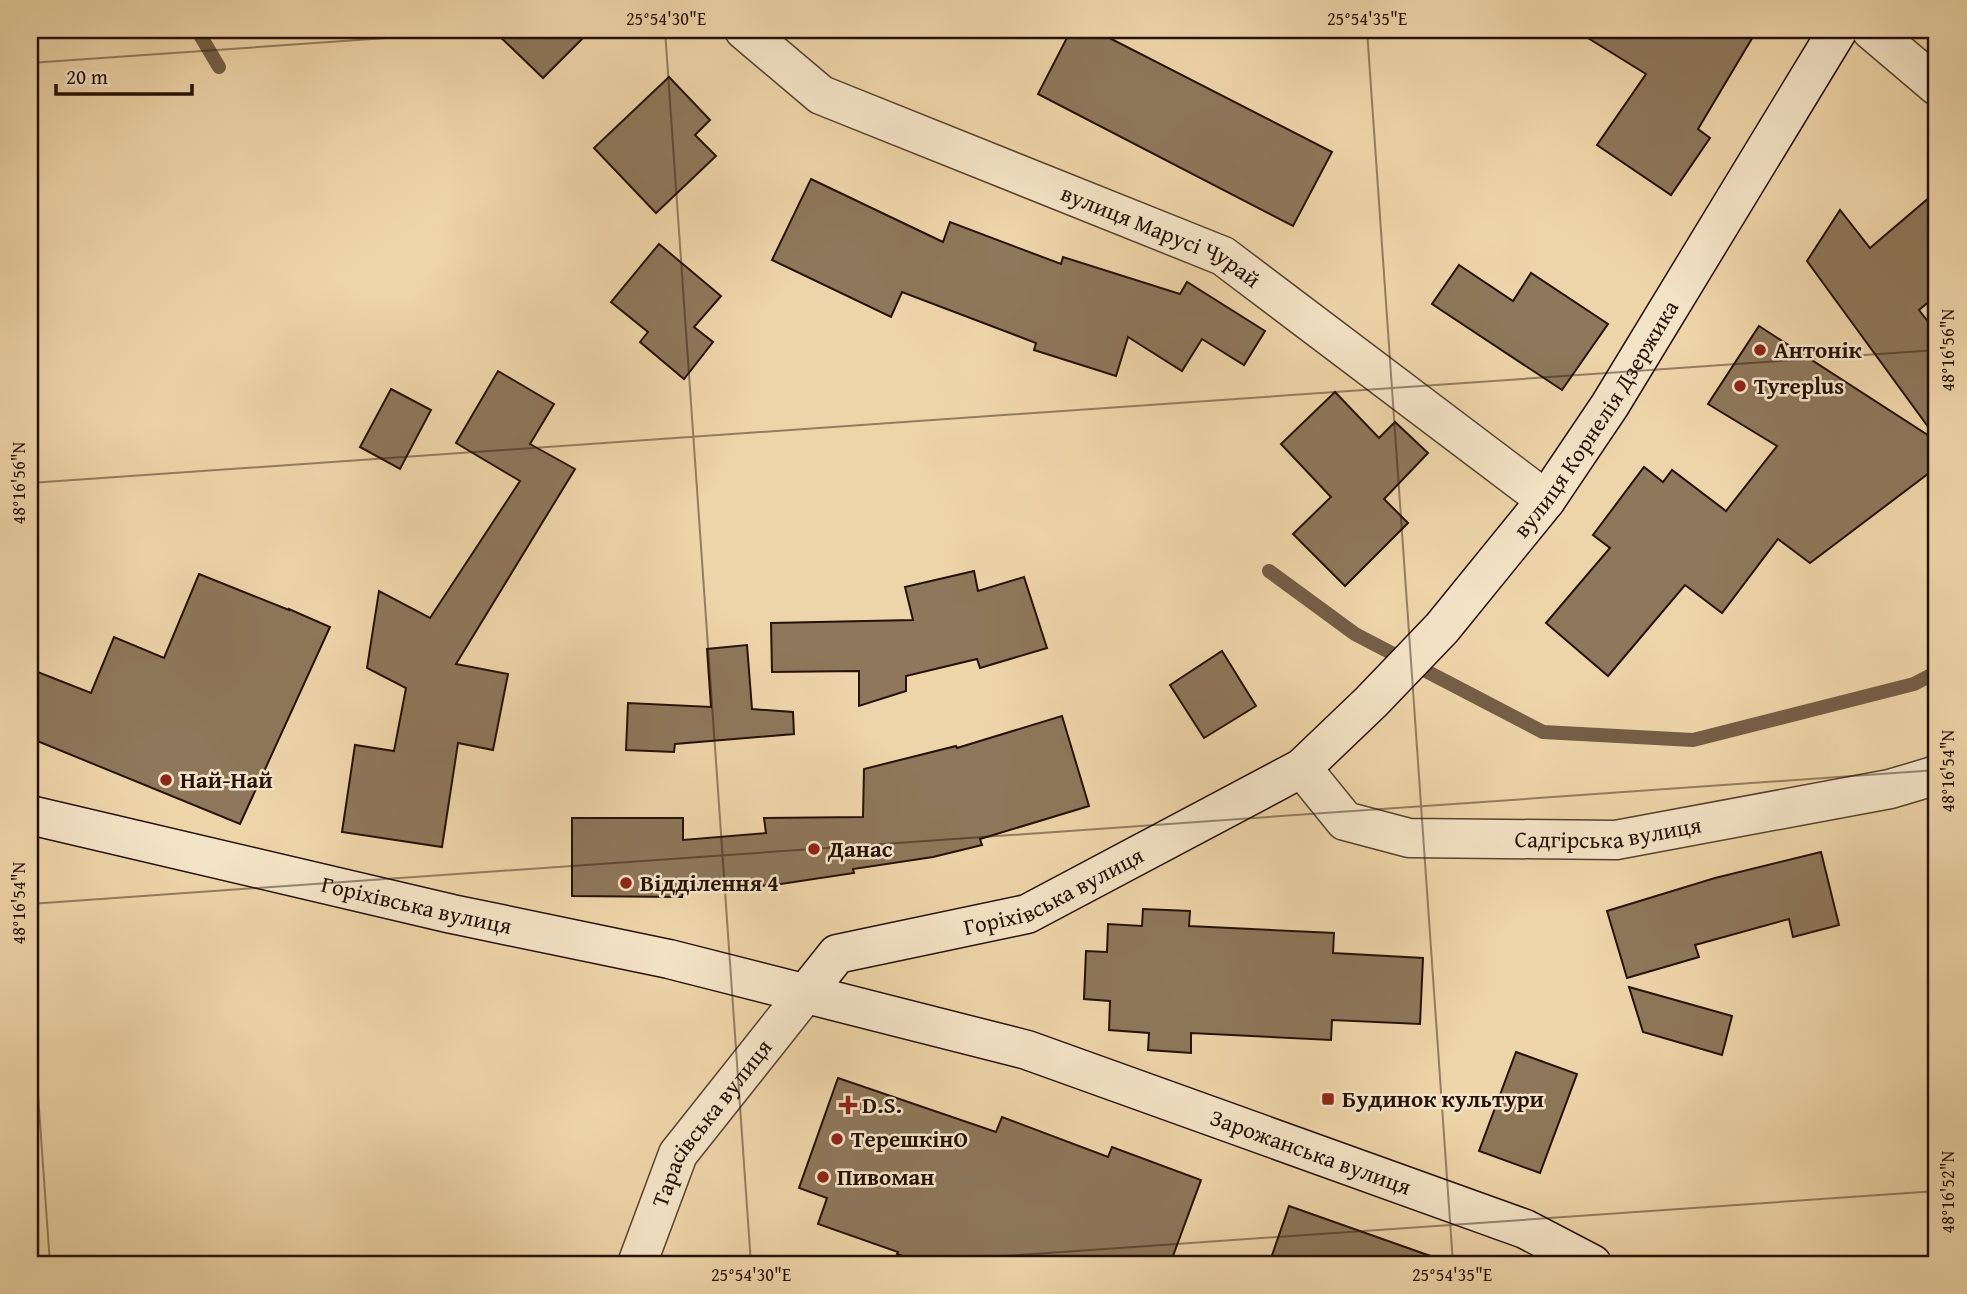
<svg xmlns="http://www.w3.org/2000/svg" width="1967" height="1294" font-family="'Gentium Book Plus',serif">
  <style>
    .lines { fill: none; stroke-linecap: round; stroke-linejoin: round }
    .stream { stroke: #755e46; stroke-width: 14 }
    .building { fill: #8e775a; stroke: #261105; stroke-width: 2 }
    .street-casing { stroke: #58422e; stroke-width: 41 }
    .secondary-casing { stroke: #261105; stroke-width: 41 }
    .street { stroke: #f4e4c7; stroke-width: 38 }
    .secondary { stroke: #f4e4c7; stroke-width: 38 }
    .ticks { fill: none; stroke: #261105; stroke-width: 2; stroke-opacity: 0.45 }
    .poi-dot { fill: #8f2418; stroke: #f4e4c7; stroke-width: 2.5 }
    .labels { text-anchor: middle; stroke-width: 5; stroke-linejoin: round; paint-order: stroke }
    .street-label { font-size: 23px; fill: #261105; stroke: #f4e4c7 }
    .poi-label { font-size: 23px; font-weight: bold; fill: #261105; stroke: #f4e4c7; text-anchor: start }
    .neatline { fill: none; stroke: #261105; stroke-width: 2.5 }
    .ticks-label { font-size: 18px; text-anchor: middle; fill: #261105 }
  </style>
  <rect width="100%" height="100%" fill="#eed5a9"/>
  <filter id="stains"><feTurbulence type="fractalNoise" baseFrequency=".00286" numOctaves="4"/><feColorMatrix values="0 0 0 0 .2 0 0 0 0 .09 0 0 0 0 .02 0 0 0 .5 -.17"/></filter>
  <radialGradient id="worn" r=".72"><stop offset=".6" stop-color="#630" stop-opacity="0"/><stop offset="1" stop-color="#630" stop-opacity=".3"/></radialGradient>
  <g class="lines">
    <g class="stream">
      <path d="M197 30 219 67"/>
      <path d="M1269 571 1355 634 1543 732 1693 740 1914 684 1937 672"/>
    </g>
  </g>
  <g class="building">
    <path d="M493 30H591L543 78Z"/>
    <path d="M1071 30H1094L1332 152 1293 226 1038 94Z"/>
    <path d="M1575 30H1757L1698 129 1710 138 1671 195 1597 145 1646 74Z"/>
    <path d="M669 77 710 120 695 135 716 156 656 213 594 148Z"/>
    <path d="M811 179 943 242 950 222 1061 264 1063 257 1180 294 1187 282 1265 331 1244 365 1202 339 1182 371 1128 337 1116 376 1034 350 1036 343 902 292 891 317 772 260Z"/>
    <path d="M1937 191V295L1919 310 1937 333V439L1807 261 1840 210 1870 248Z"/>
    <path d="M659 244 721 296 694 327 713 342 684 379 640 342 648 332 611 302Z"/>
    <path d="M1459 265 1513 301 1531 273 1608 324 1562 390 1432 304Z"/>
    <path d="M1759 326 1937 441V467L1810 563 1778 539 1722 613 1685 585 1608 676 1546 623 1610 548 1593 535 1644 467 1663 482 1672 470 1726 511 1777 446 1708 404Z"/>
    <path d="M498 371 554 404 530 444 575 469 456 664 508 674 493 750 458 743 442 847 342 832 355 745 394 751 406 688 367 668 379 591 430 618 520 481 456 443Z"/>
    <path d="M391 389 431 410 400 469 360 447Z"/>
    <path d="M1335 392 1379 438 1395 422 1428 453 1384 499 1408 523 1345 586 1293 534 1331 497 1281 444Z"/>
    <path d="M974 571 978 591 1024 577 1047 648 980 668 977 659 906 676V691L859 706V671L772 672 771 623 913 620 905 587Z"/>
    <path d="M199 574 289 610V609L330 627 240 824 30 738V669L91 693 114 637 164 658Z"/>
    <path d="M747 645 752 709 793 712 794 734 675 744 674 752 626 750 628 703 711 707 707 649Z"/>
    <path d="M1222 651 1256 706 1204 738 1170 685Z"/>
    <path d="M1062 716 1089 806 980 839 982 845 933 857 853 869 854 873 774 885 683 891 682 897 572 896V818H683V840L766 833 764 818 863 817 864 769 956 746 957 748Z"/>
    <path d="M1821 852 1839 925 1793 937 1789 919 1695 945 1699 957 1627 978 1607 911 1715 878Z"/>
    <path d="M1143 909 1190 911 1189 926 1334 933 1333 953 1423 958 1420 1024 1332 1020 1331 1040 1191 1033V1053L1148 1050 1149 1033 1109 1030 1110 1001 1084 999 1086 951 1107 952 1108 924 1142 926Z"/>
    <path d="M1629 987 1732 1016 1722 1055 1643 1032Z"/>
    <path d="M1516 1052 1577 1074 1540 1173 1479 1151Z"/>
    <path d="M838 1078 996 1132 1002 1117 1108 1157 1112 1147 1201 1180 1170 1264H924L897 1254 898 1252 818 1224 827 1198 799 1188Z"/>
    <path d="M1289 1206 1439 1259 1438 1264H1269Z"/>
  </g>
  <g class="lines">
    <defs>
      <g id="street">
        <path id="s1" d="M744 30 821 95 1223 256 1546 500"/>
        <path d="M1871 30 1937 86"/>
        <path id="s2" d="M1302 768 1345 821 1409 838 1616 840 1890 789 1937 775"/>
        <path id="s3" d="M637 1264 678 1154 805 994"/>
      </g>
      <g id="secondary">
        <path id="s4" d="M30 815 452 914 669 959 1027 1050 1525 1229 1592 1264"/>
        <path id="s5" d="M805 994 837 954 1027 914 1302 768 1371 702 1442 628 1546 500 1610 405 1838 30"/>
      </g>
    </defs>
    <use href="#street" class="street-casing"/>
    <use href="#secondary" class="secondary-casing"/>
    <use href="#street" class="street"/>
    <use href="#secondary" class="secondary"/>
  </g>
  <path class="ticks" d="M665 30 751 1264M1367 30 1453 1264M30 63 501 30M30 483 1937 350M30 904 1937 770M30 981 50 1264M890 1264 1937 1191"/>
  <g class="poi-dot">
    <circle cx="1760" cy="350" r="7"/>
    <circle cx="1740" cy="386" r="7"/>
    <circle cx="166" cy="780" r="7"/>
    <circle cx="814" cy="849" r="7"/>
    <circle cx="626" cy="883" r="7"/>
    <rect x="1321" y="1092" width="14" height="14" rx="3.5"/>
    <path d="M844.5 1094.5h7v7h7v7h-7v7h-7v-7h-7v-7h7z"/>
    <circle cx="837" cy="1139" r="7"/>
    <circle cx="823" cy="1177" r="7"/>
  </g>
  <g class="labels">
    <g class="street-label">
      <text dy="8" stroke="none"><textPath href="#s1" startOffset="469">вулиця Марусі Чурай</textPath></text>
      <text dy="8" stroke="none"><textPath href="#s5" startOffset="1015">вулиця Корнелія Дзержика</textPath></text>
      <text dy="8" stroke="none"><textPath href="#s2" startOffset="334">Садгірська вулиця</textPath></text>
      <text dy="8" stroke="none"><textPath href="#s5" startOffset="278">Горіхівська вулиця</textPath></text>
      <text dy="8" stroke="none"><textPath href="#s4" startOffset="397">Горіхівська вулиця</textPath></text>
      <text dy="8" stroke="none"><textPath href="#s3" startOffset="161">Тарасівська вулиця</textPath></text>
      <text dy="8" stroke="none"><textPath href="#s4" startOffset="1326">Зарожанська вулиця</textPath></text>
    </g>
    <g class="poi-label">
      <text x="1774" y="358">Антонік</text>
      <text x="1754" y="394">Tyreplus</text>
      <text x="180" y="788">Най-Най</text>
      <text x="828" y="857">Данас</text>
      <text x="640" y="891">Відділення 4</text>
      <text x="1342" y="1107">Будинок культури</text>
      <text x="862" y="1113">D.S.</text>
      <text x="851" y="1147">ТерешкінО</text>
      <text x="837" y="1185">Пивоман</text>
    </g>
  </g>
  <rect width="1967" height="1294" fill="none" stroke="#eed5a9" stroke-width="77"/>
  <path d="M56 84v10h136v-10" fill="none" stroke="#261105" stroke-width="3.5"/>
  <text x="66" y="84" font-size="21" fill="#261105" stroke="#f4e4c7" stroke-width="5" paint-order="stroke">20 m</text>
  <rect x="38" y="38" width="1890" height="1218" class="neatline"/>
  <g class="ticks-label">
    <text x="666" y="25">25°54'30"E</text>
    <text x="1367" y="25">25°54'35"E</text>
    <text transform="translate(1948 350) rotate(-90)" y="6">48°16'56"N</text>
    <text transform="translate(19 483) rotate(-90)" y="6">48°16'56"N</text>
    <text transform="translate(1948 771) rotate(-90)" y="6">48°16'54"N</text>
    <text transform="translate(19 903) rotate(-90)" y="6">48°16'54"N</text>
    <text transform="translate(1948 1192) rotate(-90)" y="6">48°16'52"N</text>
    <text x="751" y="1281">25°54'30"E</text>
    <text x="1452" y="1281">25°54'35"E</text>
  </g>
  <rect width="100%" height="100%" filter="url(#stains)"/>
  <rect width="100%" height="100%" fill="url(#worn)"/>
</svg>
